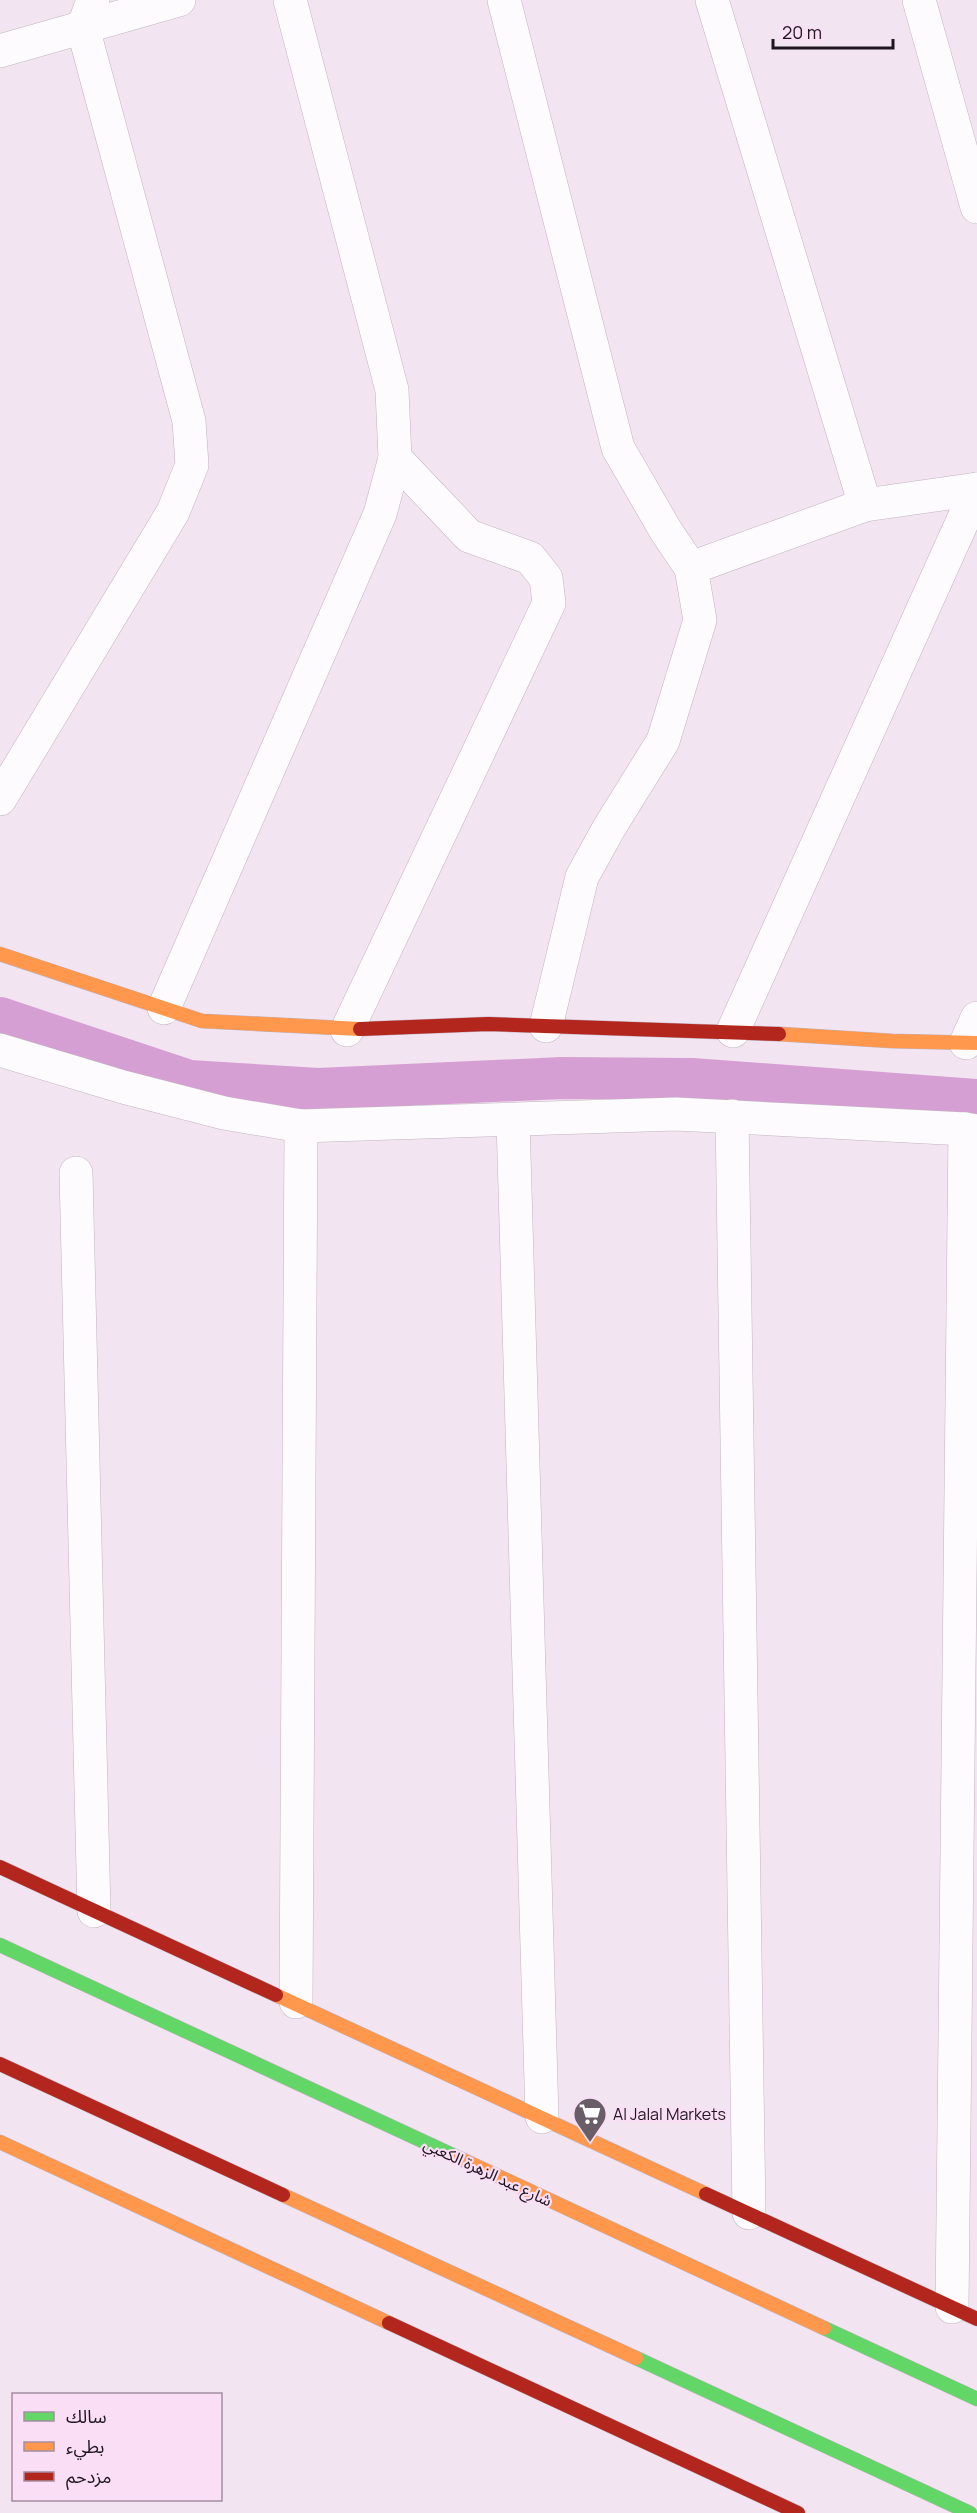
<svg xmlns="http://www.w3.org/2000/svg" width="977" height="2513" font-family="Manrope,'Noto Sans Arabic',sans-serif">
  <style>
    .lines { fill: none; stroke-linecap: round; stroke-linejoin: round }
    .canal { stroke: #d69fd3; stroke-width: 42 }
    .street-casing { stroke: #c0b5bf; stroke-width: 34 }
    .fast-casing { stroke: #c0b5bf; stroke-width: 15 }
    .slow-casing { stroke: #c0b5bf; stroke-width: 15 }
    .jam-casing { stroke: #c0b5bf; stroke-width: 15 }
    .street { stroke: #fdfbfd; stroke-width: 33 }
    .fast { stroke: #63d668; stroke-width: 14 }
    .slow { stroke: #ff974d; stroke-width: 14 }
    .jam { stroke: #b3261e; stroke-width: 14 }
    .labels { text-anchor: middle; stroke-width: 4.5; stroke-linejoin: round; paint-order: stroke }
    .poi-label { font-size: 16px; fill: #1f161f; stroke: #f9def6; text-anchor: start }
    .street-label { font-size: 16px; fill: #1f161f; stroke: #f9def6 }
  </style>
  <rect width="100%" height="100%" fill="#f3e4f1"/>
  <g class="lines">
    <path class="canal" d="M0 1018 189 1081 318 1089 562 1078 692 1079 977 1100"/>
    <defs>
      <g id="street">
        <path d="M504 0 618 448 666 531 691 568 700 620 663 741 609 828 582 877 546 1026"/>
        <path d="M712 0 865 505"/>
        <path d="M919 0 977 207"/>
        <path d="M0 51 179 0"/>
        <path d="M691 568 865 505 977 489"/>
        <path d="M0 799 173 512 192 465 189 421 83 28 93 0"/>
        <path d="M164 1008 380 514 395 458 392 390 290 0"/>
        <path d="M347 1030 549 603 546 578 530 558 469 536 395 458"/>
        <path d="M733 1031 977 489"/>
        <path d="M966 1043 977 1018"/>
        <path d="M0 1050 123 1087 224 1113 301 1126 676 1114 965 1129 977 1131"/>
        <path d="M732 1116 749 2213"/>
        <path d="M513 1120 542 2117"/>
        <path d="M76 1173 94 1911"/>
        <path d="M296 2002 301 1126"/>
        <path d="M952 2307 965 1129"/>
      </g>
      <g id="fast">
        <path d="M0 1945 459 2158"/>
        <path d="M824 2328 977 2399"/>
        <path d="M636 2358 970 2513"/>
      </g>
      <g id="slow">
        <path d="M0 954 202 1021 360 1029"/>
        <path d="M779 1034 892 1041 977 1043"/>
        <path d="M276 1995 706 2194"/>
        <path d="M0 2142 389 2323"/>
        <path d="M459 2158 824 2328"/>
        <path d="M283 2195 636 2358"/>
      </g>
      <g id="jam">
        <path d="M360 1029 488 1024 779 1034"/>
        <path d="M0 1867 276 1995"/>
        <path d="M0 2064 283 2195"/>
        <path d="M706 2194 977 2319"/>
        <path d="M389 2323 798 2513"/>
      </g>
    </defs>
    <use href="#street" class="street-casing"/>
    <use href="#fast" class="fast-casing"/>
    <use href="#slow" class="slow-casing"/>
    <use href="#jam" class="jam-casing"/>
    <use href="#street" class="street"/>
    <use href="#fast" class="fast"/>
    <use href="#slow" class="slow"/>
    <use href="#jam" class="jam"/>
  </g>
  <defs>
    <symbol id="supermarket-pin" viewBox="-11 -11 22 30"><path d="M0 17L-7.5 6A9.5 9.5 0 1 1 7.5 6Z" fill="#695e68" stroke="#f9def6"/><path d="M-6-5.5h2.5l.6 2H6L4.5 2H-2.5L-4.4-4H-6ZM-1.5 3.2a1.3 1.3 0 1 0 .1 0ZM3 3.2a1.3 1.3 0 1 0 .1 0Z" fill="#fff"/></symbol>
  </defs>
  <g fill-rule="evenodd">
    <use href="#supermarket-pin" x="571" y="2095" width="38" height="52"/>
  </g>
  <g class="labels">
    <g class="poi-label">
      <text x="613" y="2120">Al Jalal Markets</text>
    </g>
    <g class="street-label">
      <text transform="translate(488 2172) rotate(25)" y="6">شارع عبد الزهرة الكعبي</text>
    </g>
  </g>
  <rect x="12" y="2393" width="210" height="108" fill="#f9def6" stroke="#a28ea0" stroke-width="1.5"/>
  <rect x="24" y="2412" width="30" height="9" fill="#63d668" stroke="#a28ea0" stroke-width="1.5"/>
  <text x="66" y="2423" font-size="18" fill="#1f161f">سالك</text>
  <rect x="24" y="2442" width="30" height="9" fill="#ff974d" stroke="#a28ea0" stroke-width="1.5"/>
  <text x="66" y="2453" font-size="18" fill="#1f161f">بطيء</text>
  <rect x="24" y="2472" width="30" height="9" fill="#b3261e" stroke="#a28ea0" stroke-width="1.5"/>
  <text x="66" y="2483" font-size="18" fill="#1f161f">مزدحم</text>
  <path d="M773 39v9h120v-9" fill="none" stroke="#1f161f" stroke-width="3"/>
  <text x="782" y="39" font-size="18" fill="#1f161f" stroke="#f9def6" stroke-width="4.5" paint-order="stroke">20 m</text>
</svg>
